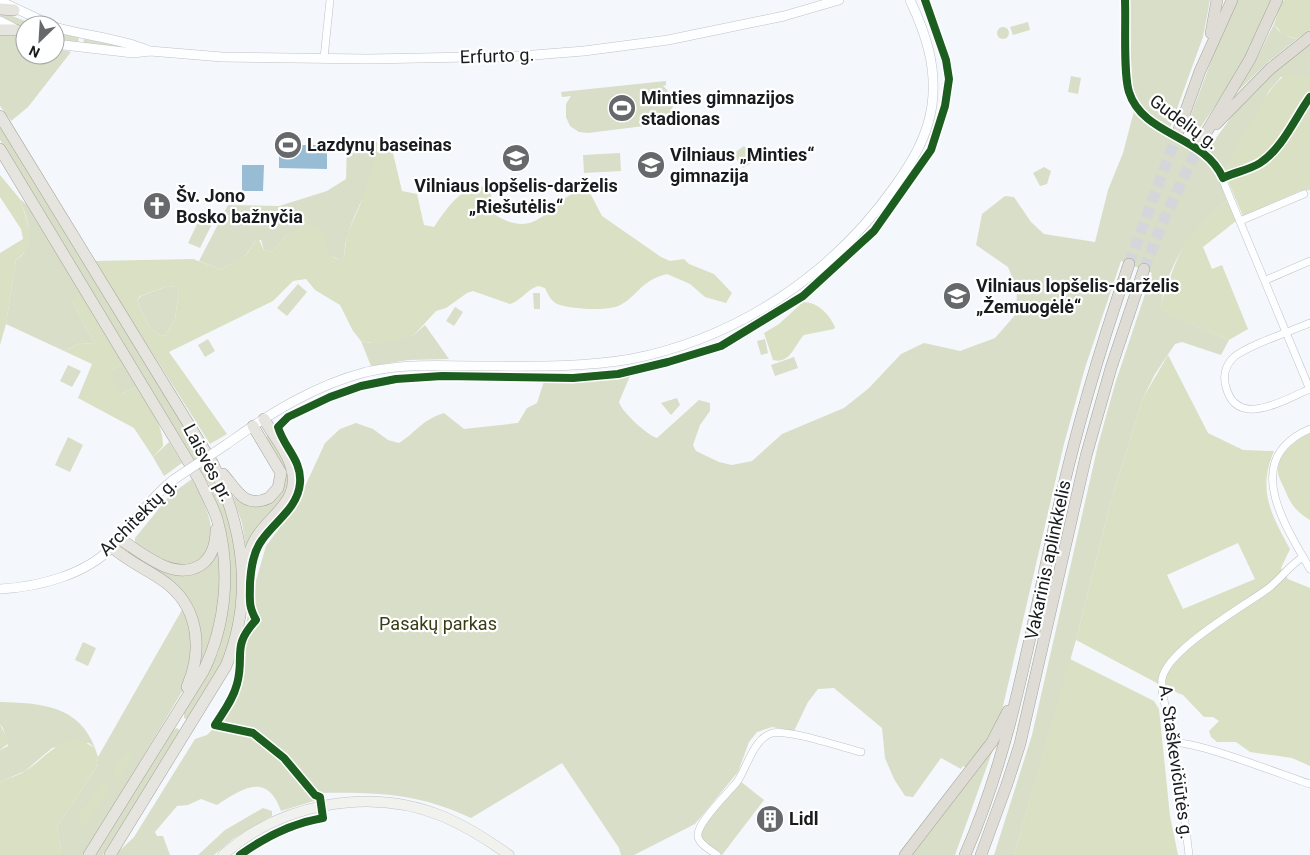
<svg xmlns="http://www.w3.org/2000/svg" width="1310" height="855" font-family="Roboto,sans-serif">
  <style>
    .green { fill: #d8dec7 }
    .forest { fill: #d9e0c3; fill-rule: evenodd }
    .water { fill: #97bcd4 }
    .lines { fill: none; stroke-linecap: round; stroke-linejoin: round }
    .trunk-tunnel { stroke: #d3d7db; stroke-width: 11; stroke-dasharray: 11 5.5; stroke-linecap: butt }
    .minor-casing { stroke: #bfc2c5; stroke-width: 8 }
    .tertiary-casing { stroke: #bfc2c5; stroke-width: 10 }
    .secondary-casing { stroke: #bfc2c5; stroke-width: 11 }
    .primary-casing { stroke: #a5a49b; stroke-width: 12 }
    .trunk-casing { stroke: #a5a49b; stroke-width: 12 }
    .minor { stroke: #fdfeff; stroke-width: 7 }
    .tertiary { stroke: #fdfeff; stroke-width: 9 }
    .secondary { stroke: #f1f1ee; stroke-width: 10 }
    .primary { stroke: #e6e4de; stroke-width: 11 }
    .trunk { stroke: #dedcd4; stroke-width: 11 }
    .tertiary-bridge-casing { stroke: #bfc2c5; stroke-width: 10; stroke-linecap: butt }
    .tertiary-bridge { stroke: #fdfeff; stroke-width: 9 }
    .cycleway-casing { stroke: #fff; stroke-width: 11 }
    .cycleway { stroke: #1b5e20; stroke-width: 8 }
    .labels { text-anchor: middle; stroke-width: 4.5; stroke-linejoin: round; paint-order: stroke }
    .street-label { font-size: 18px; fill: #191c1e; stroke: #fff }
    .poi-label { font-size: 18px; font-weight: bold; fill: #191c1e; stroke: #fff; text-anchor: start }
    .park-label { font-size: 18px; fill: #383d14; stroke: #fff }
  </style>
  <rect width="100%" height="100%" fill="#f4f8fc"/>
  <g class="green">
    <path d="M1129 0H1210L1203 37 1170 128C1152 118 1139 108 1132 88Z"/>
    <path d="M1238 0H1271C1254 50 1224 92 1195 136L1185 131 1219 40Z"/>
    <path d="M0 11 35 25H25V30L0 17Z"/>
    <path d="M1028 22 1030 30 1013 35 1010 27Z"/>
    <path d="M1274 24C1279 34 1287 37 1297 39L1268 62 1231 98 1255 62Z"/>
    <circle cx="1003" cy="33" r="6"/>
    <path d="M55 32 79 37 78 44 55 40Z"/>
    <path d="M0 34H15L25 39V55H55V48L71 52 28 107 11 121 0 106Z"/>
    <path d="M84 39 145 50 83 45Z"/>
    <path d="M1310 43V78L1281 77 1269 91 1224 172 1217 160 1208 149 1235 112 1268 77Z"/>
    <path d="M1071 76 1081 78 1078 94 1068 92Z"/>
    <path d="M666 81V85L663 86C677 97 676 116 660 124L588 133 579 132 570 126 566 117V104L571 96 562 97 561 92Z"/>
    <path d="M1134 111C1156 134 1200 145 1216 172 1221 181 1223 192 1227 201 1194 223 1166 267 1161 307L1162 311 1229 340 1221 355 1182 342 1175 344 1155 374 1143 398 1111 501 1076 640 1014 855H994L1032 735 1098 445 1115 384 1152 273 1121 261 1085 368 1064 444 1000 719 967 768 963 766 961 769 941 758 913 797 905 796 894 779 885 758 882 728 834 688 818 689 808 702 794 731 772 727 757 732 749 742 738 772 695 824 634 855H621L619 848 562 763 471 818C418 793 375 792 317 793V800L281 811C267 772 243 788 217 805L201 799 188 805 177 806 155 832 157 836H163L170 855H115L134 837 195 739 207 735 215 727 239 686V657L253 591 266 546 296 506 325 443 340 429 356 423 373 429 388 440 399 443C418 431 420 421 444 413L464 429 518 423 527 408 537 403 544 381 630 376 619 402C621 411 648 436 657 438L699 400 710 403V411L700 425 693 445 696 451 719 462 732 465 752 461 782 434 844 408 869 388 901 354 924 343 960 351 995 338 1016 314 1017 289 1008 267 976 245 982 214 1005 196 1014 197 1031 222 1044 234 1095 242 1108 190 1123 153Z"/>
    <path d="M0 123 217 479 237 542V613L224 662 188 720 184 718V712L218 653 228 609 219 508 208 483 0 140Z"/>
    <path d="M377 142C379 173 357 205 348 234 345 241 345 249 344 257L340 260 287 235 272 252 264 250 261 240 255 241C251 248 247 255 240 260 233 264 228 264 222 270L199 261 228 205 279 206 327 191 346 179 347 143Z"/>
    <path d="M744 146 756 160 743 168 733 154Z"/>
    <path d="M620 153 621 171 584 173 583 155Z"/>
    <path d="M1044 167 1051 171 1047 184 1040 186 1033 173Z"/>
    <path d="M20 199 27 205 82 292 73 303 95 344 80 343 64 351 6 324 16 260C40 244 27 221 20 199Z"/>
    <path d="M200 218 212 224 200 248 188 243Z"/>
    <path d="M298 284 307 292 287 316 277 308Z"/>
    <path d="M168 286 176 287 179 291 175 319 165 336C149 334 144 314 137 301L141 296Z"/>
    <path d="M533 293H540V309H534Z"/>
    <path d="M455 307 463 312 454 326 446 321Z"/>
    <path d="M425 325 449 359 408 360 371 366 361 341 370 343 414 335Z"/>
    <path d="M208 339 215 351 205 357 198 345Z"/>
    <path d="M765 339 768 353 761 355 757 341Z"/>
    <path d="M794 357 798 368 775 376 771 365Z"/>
    <path d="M125 362 139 386 123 393C114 389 111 379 112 370Z"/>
    <path d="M68 365 81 371 72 387 60 381Z"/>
    <path d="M677 398 680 405 671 415 661 403Z"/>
    <path d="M269 435 289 472 287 494 246 548 242 523 233 497 243 503 281 490 266 437Z"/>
    <path d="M68 437 83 445 70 472 55 465Z"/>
    <path d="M169 442 182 463 164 476 153 457Z"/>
    <path d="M192 479C205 504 227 544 195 562 189 566 179 568 172 566 160 562 146 552 135 545V538L171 494Z"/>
    <path d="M218 550 221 579 216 626 199 670C202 651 203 631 194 613 190 603 139 564 127 554L129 551 164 572 173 575H186Z"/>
    <path d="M183 608 194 646 186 685 86 852 82 855H61C62 845 56 835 58 825L96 768 98 757Z"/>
    <path d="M83 642 96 648 88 666 75 660Z"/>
    <path d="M0 702C40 703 79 705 95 748L89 743 52 748 25 771 0 782V750L8 746 3 728 0 724Z"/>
    <path d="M177 728 181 731 180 735 103 855H94L172 731Z"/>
    <path d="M995 744 955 855H911Z"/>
    <path d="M740 781 764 800 722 855 702 839 701 829Z"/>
    <path d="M263 808 272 811V816L234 838 214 855H198L225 830Z"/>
  </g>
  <g class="forest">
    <path d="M1285 0H1310V30L1297 39 1283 35 1274 24 1282 1Z"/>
    <path d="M1289 73 1310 78V190L1300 191 1243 216 1224 172C1237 149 1266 83 1289 73Z"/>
    <path d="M388 147 392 149 402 191 417 194 424 225 434 227C445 211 464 180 489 188L497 216C533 237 544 212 570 195 575 192 583 192 589 191L602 216 661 257 670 261 684 259 689 264 714 274 732 293 726 303 705 297 690 284 667 274C639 281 637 298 618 306 608 311 571 309 560 305 552 303 548 295 545 288L538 286C526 290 521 301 510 304L473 291 467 293 446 308 436 311 414 335 377 344 361 341 353 331 340 305 315 290 306 279 293 281 273 301 169 352 227 434 210 444 94 261 193 259 222 270C229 263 239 262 246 255 251 249 253 243 258 238L264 250 272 252 287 235 305 223 320 228 325 233C327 246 325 256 340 260L344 257 347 235 360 205 377 152ZM168 286 176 287 179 291 175 319 165 336C149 334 144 314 137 301L140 296Z"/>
    <path d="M0 175 20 199 31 234 28 249 16 260 6 324 0 345V253L23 239 21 229 0 197Z"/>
    <path d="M1227 201 1236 221 1203 247 1212 269 1222 265 1248 329 1229 340 1161 311V307C1162 298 1166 290 1169 281 1180 247 1196 221 1227 201Z"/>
    <path d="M82 292 125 362 112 370 115 386 123 393 139 386C148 403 164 427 163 446L153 457 134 428 78 398 92 364 64 351 80 343 95 344 73 303 74 298Z"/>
    <path d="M803 302C818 302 829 314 835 327L834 329 804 335C795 344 790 365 773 360L764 333 779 324Z"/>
    <path d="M1168 355 1208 433 1243 450 1274 451C1257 490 1271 514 1290 549L1281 568 1288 579 1310 588V766L1292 758 1250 752 1236 742H1217L1211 737 1209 731 1219 721 1213 717H1204L1183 695 1168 689 1076 640 1111 501 1143 398ZM1238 543 1255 579 1183 609 1167 575Z"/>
    <path d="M1310 433V520C1296 512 1290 503 1284 488 1282 483 1277 475 1278 470 1279 452 1296 440 1310 433Z"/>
    <path d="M1070 659 1154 701 1159 709 1170 816 1178 855H1014Z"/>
    <path d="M0 724 9 743 0 750Z"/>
    <path d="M79 739 95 748 98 757 96 768 58 825C56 835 62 845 61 855H0V782C8 778 18 776 25 771 46 758 52 743 79 739Z"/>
    <path d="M127 752 131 753 132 758 116 783 112 771 117 761Z"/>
    <path d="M105 777 109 791 87 825H82L77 821 78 814Z"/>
  </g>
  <g class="water">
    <path d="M279 145H327V169L279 168Z"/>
    <path d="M242 165H264L263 191H242Z"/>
  </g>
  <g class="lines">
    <g class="trunk-tunnel">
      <path d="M1129 264 1178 132"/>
      <path d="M1144 269 1165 217 1200 143"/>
    </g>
    <defs>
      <g id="minor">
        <path d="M1125 0 1127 80 1132 100 1147 117 1156 125 1208 155 1216 164 1310 390"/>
        <path d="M324 58 330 0"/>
        <path d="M1240 221 1304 194"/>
        <path d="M1266 280 1310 261"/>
        <path d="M1310 323C1292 331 1245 346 1233 358 1225 366 1223 377 1226 387 1237 430 1285 399 1310 389"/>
        <path d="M1310 429C1240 459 1285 525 1310 569"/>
        <path d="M1173 743C1194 740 1285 776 1310 784"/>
        <path d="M717 855C711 850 700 845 698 837 695 824 729 792 737 782 747 768 753 739 772 733 788 729 841 747 861 752"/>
        <path d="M1189 855C1184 811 1178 767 1170 724 1167 709 1160 694 1162 679 1167 649 1245 606 1270 587 1282 577 1290 565 1303 557"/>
      </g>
      <g id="tertiary">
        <path d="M0 1 51 25"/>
        <path d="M0 21 25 34"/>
        <path d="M55 27C85 36 119 38 147 50"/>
        <path d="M55 44 133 53 150 51 222 57 368 59 521 56 584 51 668 40 784 16 839 0"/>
        <path d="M227 444C269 414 315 385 366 372 401 364 438 365 474 366 527 366 579 368 631 359 738 338 832 275 895 186 912 162 928 136 932 105 937 67 926 34 910 0"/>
        <path d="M0 589C38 587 86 575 113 546 134 524 149 499 173 480"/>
      </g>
      <path id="secondary" d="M223 855C281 803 370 787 442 816 466 826 488 840 509 855"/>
      <g id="primary">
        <path d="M0 9 14 10"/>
        <path d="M0 30H16"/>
        <path d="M0 116 213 464C244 530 254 597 226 666L110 855"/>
        <path d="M0 149 200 481C205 493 213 506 217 519 231 569 226 624 204 670L89 855"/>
        <path d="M223 474C237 490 244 509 269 498L278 488 281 473 253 426"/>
        <path d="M120 539C142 553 174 582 201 565 212 557 216 543 216 530"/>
        <path d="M112 547C129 563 152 571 170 586 200 612 202 653 187 687"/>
        <path d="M244 570C248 559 250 547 256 538 270 515 300 501 292 470 288 452 273 435 264 419"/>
      </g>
      <g id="trunk">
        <path d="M1211 33 1217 0"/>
        <path d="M1216 124 1270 69 1310 37"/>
        <path d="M1178 132 1200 71 1232 0"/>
        <path d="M1200 143 1250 59 1277 0"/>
        <path d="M905 855 992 742 1008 711"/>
        <path d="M965 855C1012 748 1030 632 1056 519 1075 432 1100 348 1129 264"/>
        <path d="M981 855 1007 784 1020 744 1086 456 1111 368 1144 269"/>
      </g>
    </defs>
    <use href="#minor" class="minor-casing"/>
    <use href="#tertiary" class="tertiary-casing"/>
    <use href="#secondary" class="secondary-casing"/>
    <use href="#primary" class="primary-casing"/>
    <use href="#trunk" class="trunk-casing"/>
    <use href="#minor" class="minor"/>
    <use href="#tertiary" class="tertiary"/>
    <use href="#secondary" class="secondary"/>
    <use href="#primary" class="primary"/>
    <use href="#trunk" class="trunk"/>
    <defs>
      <path id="tertiary-bridge" d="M173 480 227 444"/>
    </defs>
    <use href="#tertiary-bridge" class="tertiary-bridge-casing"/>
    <use href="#tertiary-bridge" class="tertiary-bridge"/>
    <defs>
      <g id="cycleway">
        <path d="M1125 0C1126 23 1123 73 1129 92 1143 136 1204 135 1223 178 1235 172 1249 170 1260 163 1282 149 1295 118 1310 97"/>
        <path d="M240 855C265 837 293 823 323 818L320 797 315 795 284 758 253 733 215 725C223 712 233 700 237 684 245 655 231 647 256 620 248 605 250 600 250 583 251 568 253 552 262 540 275 521 298 508 300 483 302 460 284 448 278 427L288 417 330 397 361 386 396 379 442 376 573 378 618 374 668 362 721 346 803 296 874 231 931 150 945 106 949 79 946 60 925 0"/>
      </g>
    </defs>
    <use href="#cycleway" class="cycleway-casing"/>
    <use href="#cycleway" class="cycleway"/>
  </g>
  <defs>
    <symbol id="stadium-disc" viewBox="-11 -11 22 22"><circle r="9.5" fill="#66696c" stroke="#fff"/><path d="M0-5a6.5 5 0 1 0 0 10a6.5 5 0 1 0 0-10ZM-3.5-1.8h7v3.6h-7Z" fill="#fff"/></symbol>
    <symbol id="school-disc" viewBox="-11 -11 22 22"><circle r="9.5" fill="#66696c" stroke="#fff"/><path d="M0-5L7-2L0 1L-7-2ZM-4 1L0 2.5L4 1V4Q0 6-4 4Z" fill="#fff"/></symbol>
    <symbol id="church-disc" viewBox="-11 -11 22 22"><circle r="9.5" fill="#66696c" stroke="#fff"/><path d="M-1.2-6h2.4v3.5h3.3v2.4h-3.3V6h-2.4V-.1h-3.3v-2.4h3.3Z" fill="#fff"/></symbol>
    <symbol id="building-disc" viewBox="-11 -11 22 22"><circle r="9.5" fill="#66696c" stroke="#fff"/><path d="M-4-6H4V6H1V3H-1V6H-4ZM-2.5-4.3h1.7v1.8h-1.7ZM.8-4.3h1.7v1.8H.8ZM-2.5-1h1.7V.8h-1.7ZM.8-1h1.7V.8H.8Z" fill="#fff"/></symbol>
  </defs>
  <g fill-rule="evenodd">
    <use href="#stadium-disc" x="606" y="92" width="32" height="32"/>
    <use href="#stadium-disc" x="272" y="129" width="32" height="32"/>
    <use href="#school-disc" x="500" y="142" width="32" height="32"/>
    <use href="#school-disc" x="635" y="149" width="32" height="32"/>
    <use href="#church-disc" x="141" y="190" width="32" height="32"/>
    <use href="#school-disc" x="941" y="280" width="32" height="32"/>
    <use href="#building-disc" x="754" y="803" width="32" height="32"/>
  </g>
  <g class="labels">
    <g class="street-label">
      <text transform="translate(497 56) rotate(-2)" y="6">Erfurto g.</text>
      <text transform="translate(1184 122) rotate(36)" y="6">Gudelių g.</text>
      <text transform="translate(208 463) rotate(62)" y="6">Laisvės pr.</text>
      <text transform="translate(138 517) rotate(-45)" y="6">Architektų g.</text>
      <text transform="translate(1048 560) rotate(-78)" y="6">Vakarinis aplinkkelis</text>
      <text transform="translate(1176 762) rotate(82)" y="6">A. Staškevičiūtės g.</text>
    </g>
    <g class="poi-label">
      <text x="641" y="104">Minties gimnazijos<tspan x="641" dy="21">stadionas</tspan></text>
      <text x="307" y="151">Lazdynų baseinas</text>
      <text x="670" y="161">Vilniaus „Minties“<tspan x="670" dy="21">gimnazija</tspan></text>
      <text x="516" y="192" text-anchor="middle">Vilniaus lopšelis-darželis<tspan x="516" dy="21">„Riešutėlis“</tspan></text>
      <text x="176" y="202">Šv. Jono<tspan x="176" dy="21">Bosko bažnyčia</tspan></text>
      <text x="976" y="292">Vilniaus lopšelis-darželis<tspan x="976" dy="21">„Žemuogėlė“</tspan></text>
      <text x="789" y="825">Lidl</text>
    </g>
    <g class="park-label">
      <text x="438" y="630">Pasakų parkas</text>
    </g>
  </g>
  <g transform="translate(40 40) rotate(205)"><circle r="24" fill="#ffffff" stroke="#a3a4a5"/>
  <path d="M0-4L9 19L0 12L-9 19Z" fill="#66696c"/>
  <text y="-8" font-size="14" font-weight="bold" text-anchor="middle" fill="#191c1e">N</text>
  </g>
</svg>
